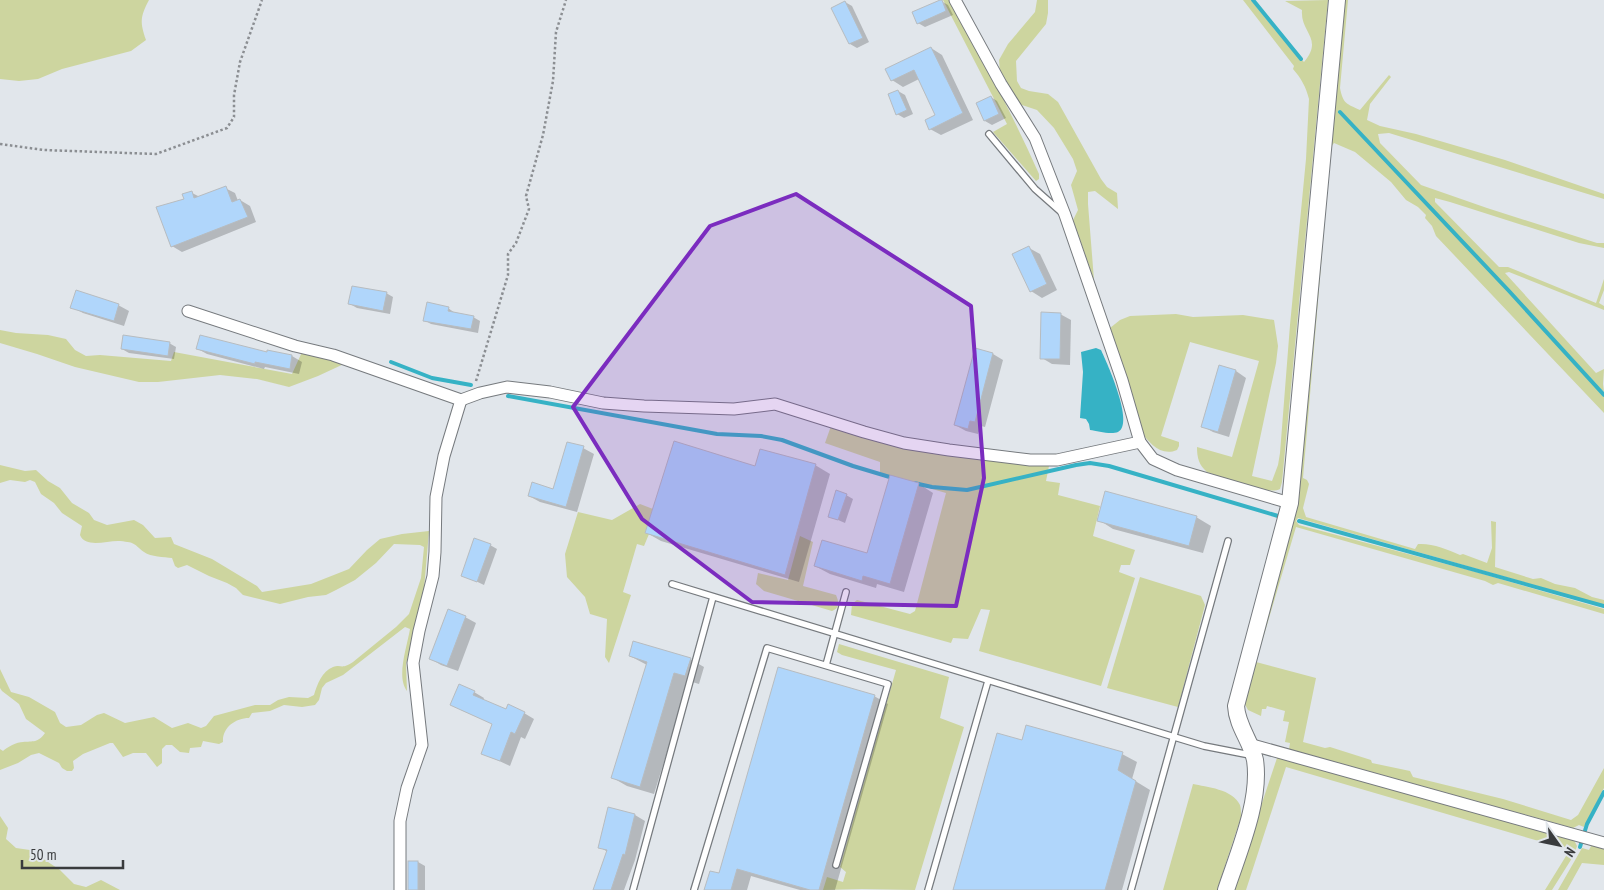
<svg xmlns="http://www.w3.org/2000/svg" width="1604" height="890" font-family="'PT Sans Narrow',sans-serif">
  <style>
    .green { fill: #cdd59f }
    .water { fill: #36b2c5 }
    .shadow { fill: #0003 }
    .lines { fill: none; stroke-linecap: round; stroke-linejoin: round }
    .stream { stroke: #36b2c5; stroke-width: 4 }
    .building { fill: #b0d6fb; stroke: #b7bcc0 }
    .lane-casing { stroke: #767a7e; stroke-width: 8 }
    .street-casing { stroke: #767a7e; stroke-width: 13 }
    .secondary-casing { stroke: #767a7e; stroke-width: 18 }
    .path { stroke: #8b8e92; stroke-width: 2.5; stroke-dasharray: 2.5 2.5; stroke-linecap: butt }
    .lane { stroke: #fff; stroke-width: 5.5 }
    .street { stroke: #fff; stroke-width: 11 }
    .secondary { stroke: #fff; stroke-width: 16 }
    .marked { fill: #7b2cbf; fill-opacity: 0.2; stroke: #7b2cbf; stroke-width: 4; stroke-linejoin: round }
  </style>
  <rect width="100%" height="100%" fill="#e1e6eb"/>
  <g class="green">
    <path d="M0 0H149C140 17 140 22 146 40L131 51 62 69 38 79 19 81 0 79Z"/>
    <path d="M943 0H949C965 20 976 44 987 67 1005 102 1023 138 1039 174V179L1036 181 993 132 1007 124Z"/>
    <path d="M1037 0H1048V13L1046 24 1016 61 1017 81 1021 88 1029 91 1048 94 1058 102 1101 179 1107 187 1117 193 1118 209 1095 191 1088 192V204L1094 280 1073 220 1078 210 1071 185 1077 171 1073 159 1054 128 1037 110 1019 104 1000 73 999 60 1008 44 1035 12Z"/>
    <path d="M1243 0H1251L1275 30 1304 62C1324 38 1300 33 1302 10L1285 1 1328 0 1282 482 1280 489C1267 496 1222 477 1207 472 1199 465 1197 458 1197 447L1232 457 1259 361 1190 342 1161 436 1179 442V446L1177 450C1161 457 1149 443 1140 430L1110 328 1120 320 1130 316 1176 314 1193 317 1243 315 1274 320 1278 346 1276 363 1252 476 1272 481 1278 465 1280 453 1290 325 1306 159 1309 99C1306 87 1301 78 1293 69L1294 66Z"/>
    <path d="M1341 0H1348L1340 88C1343 104 1347 104 1360 110L1389 75 1391 77 1370 104 1367 120 1380 126 1416 134 1505 160 1604 194V199L1389 133 1378 134 1380 143 1421 185 1487 208 1597 243H1604V248L1579 243 1450 202 1435 198V202L1499 267H1508L1596 303 1604 279V290L1599 303 1604 306V310L1509 272 1505 273 1596 373 1604 369 1603 384 1604 392 1342 112 1340 111V114L1509 292 1604 397V413L1436 236 1432 226 1425 218 1426 215 1418 207 1406 200 1391 182 1355 152 1334 143 1331 147 1303 478 1307 480 1309 484 1303 508 1306 517 1415 549 1418 544C1432 543 1447 549 1460 555L1463 554 1487 563 1492 548 1491 521 1496 522 1495 567 1533 579 1541 578 1555 584 1575 588 1592 597 1604 600V605L1298 518 1296 521 1299 525 1476 572 1604 609V614L1498 583 1493 585 1485 581 1296 527 1256 662 1316 678 1303 742 1325 748 1330 747 1371 760 1372 763 1410 771 1413 777 1503 799 1571 820 1578 815 1604 768V788L1584 827 1579 825 1573 828 1289 749 1290 743 1285 742 1289 722 1283 721 1285 711 1267 706 1266 709H1262L1261 716 1248 710 1242 699 1290 519Z"/>
    <path d="M0 330 16 333 48 335 66 339 75 350 86 356 100 355 171 361 174 352 292 374 302 352 346 363 318 376 289 387 257 379 220 375 158 382H139L75 367 37 354 0 343Z"/>
    <path d="M831 426 1049 466 1046 481 1060 483 1058 495 1100 506 1093 536 1135 550 1130 565H1121L1119 572 1135 578 1101 686 979 651 990 610 981 609 968 639 953 638 951 643 851 615 852 604 857 600 910 614 915 611 946 493 880 474V462L825 443Z"/>
    <path d="M0 465 25 471 36 470 48 481 60 488 72 503 89 513 94 520 107 525 134 520 143 525 155 538 171 537 174 544 212 559 257 586 262 592 311 584 349 569 367 550 380 539 402 534 429 531 424 589 406 664 407 691C396 677 407 647 410 629L405 627 343 675 326 683 322 688 319 700 315 705 302 707 284 705 270 711 252 713 249 718C235 718 222 728 223 742L219 744 203 741 201 747 190 748 189 753 180 752 172 745H166L162 749V763L157 767 146 753H133L123 757 113 743H110L83 754 73 761 74 768 72 771H67L62 768 59 763 39 753 31 755 18 763 0 770V749L3 751C7 747 17 742 23 742 33 741 38 743 45 733L26 719 19 704 2 691 0 688V669L11 692 29 697 55 712 60 723 66 727 81 725 97 715 104 713 125 723 154 717 172 728 188 723 201 728 206 726 214 716 255 705H270L278 700 289 697 308 698 314 695C317 685 322 671 333 667 342 664 341 670 353 662L396 627 409 614 421 578 424 547 420 545 394 544 376 563 355 580 336 590 326 595 308 597 280 604 243 595 236 588 227 583 209 576 187 565 178 568 175 566 172 558C164 557 151 557 144 552 132 543 137 543 120 541 108 540 86 549 80 535L82 526 62 513 54 503 41 494 35 482 30 480 25 482 10 480 0 483Z"/>
    <path d="M640 504 653 509 645 533 649 534 644 546 637 544 623 592 631 595 609 663 605 657 607 619 590 614 585 597 567 577 565 554 578 512 612 520Z"/>
    <path d="M800 536 813 542 803 586 836 595C839 602 840 608 832 611L764 591 756 584 758 573 788 580Z"/>
    <path d="M1140 577 1201 596 1205 605 1178 707 1107 688Z"/>
    <path d="M839 644 949 677 940 718 964 727 915 890 862 889 823 890 827 877 843 882 846 872 840 867 896 670 842 655 837 652Z"/>
    <path d="M1278 755 1573 838 1577 846 1574 855 1552 890H1545L1566 856V849L1286 767 1246 890H1233Z"/>
    <path d="M1193 784C1206 787 1233 789 1240 805 1241 808 1241 813 1241 817L1217 890H1163Z"/>
    <path d="M0 816 8 828 6 839 16 848 30 850 60 870 74 884 86 887 101 880 120 890H0Z"/>
    <path d="M1592 844 1604 848V865L1582 863 1567 890H1558L1582 848 1589 850Z"/>
  </g>
  <path class="water" d="M1096 348 1101 350C1107 363 1135 424 1118 432 1111 435 1097 431 1090 430L1089 424 1086 419 1080 418 1083 372 1081 352Z"/>
  <g class="shadow">
    <path d="M941 1 948 5 953 15 925 27 918 23Z"/>
    <path d="M845 2 852 6 869 42 857 48 850 44 833 8Z"/>
    <path d="M931 48 942 55 973 120 941 135 930 129 937 116 919 79 903 87 892 80Z"/>
    <path d="M898 91 905 95 913 114 904 118 897 114Z"/>
    <path d="M991 97 997 101 1006 118 992 125 985 121 977 103Z"/>
    <path d="M225 188 235 193 238 201 240 200 250 206 256 222 182 252 172 246 185 200 192 193 200 197Z"/>
    <path d="M1029 248 1040 254 1057 290 1042 298 1031 291Z"/>
    <path d="M386 293 393 297 390 314 357 308 350 304Z"/>
    <path d="M118 305 129 311 124 326 83 313 72 307Z"/>
    <path d="M448 308 455 313 473 317 480 321 478 333 431 324 424 320Z"/>
    <path d="M1060 314 1071 320 1070 365 1052 364 1042 358Z"/>
    <path d="M169 343 176 347 174 359 129 353 122 349Z"/>
    <path d="M198 349 268 354V351L292 356 302 362 299 374 265 367 264 369 207 354Z"/>
    <path d="M976 350 993 354 1003 360 985 427 981 426 978 434 966 431 955 425Z"/>
    <path d="M1220 367 1236 371 1246 378 1229 437 1213 432 1202 426Z"/>
    <path d="M583 448 594 454 577 512 540 502 529 496 554 490Z"/>
    <path d="M815 465 830 474 799 582 661 541 647 533Z"/>
    <path d="M891 476 919 484 933 493 904 592 877 584 876 588 830 574 815 566 868 555Z"/>
    <path d="M846 495 853 499 845 523 829 516Z"/>
    <path d="M1196 517 1211 526 1203 553 1113 529 1099 520Z"/>
    <path d="M490 545 497 549 484 585 463 575Z"/>
    <path d="M465 617 476 623 458 671 441 665 431 659Z"/>
    <path d="M630 656 690 659 704 667 699 684 689 681 654 794 627 786 613 778 647 665Z"/>
    <path d="M474 692 484 698 483 700 506 711 524 713 534 719 525 739 521 737 510 766 482 753 493 724 461 710Z"/>
    <path d="M874 696 888 704 835 890H800L751 876 747 890H706Z"/>
    <path d="M1023 741 1122 754 1137 762 1132 779 1150 790 1122 890H954Z"/>
    <path d="M635 815 645 821 635 860 624 890H595L608 852 599 847Z"/>
    <path d="M409 862H418L425 866V890H409Z"/>
  </g>
  <g class="lines">
    <g class="stream">
      <path d="M1253 0 1301 59"/>
      <path d="M1340 112 1509 291 1604 395"/>
      <path d="M391 362 432 378 471 385"/>
      <path d="M508 396 717 434 761 436 782 440 853 466 893 478"/>
      <path d="M914 483 932 487 967 490 1076 465 1090 463 1109 466 1278 516"/>
      <path d="M1299 521 1604 606"/>
      <path d="M1580 847 1587 824 1604 792"/>
    </g>
  </g>
  <g class="building">
    <path d="M940 0H942L946 11 917 24 912 12Z"/>
    <path d="M845 1 863 38 849 44 831 8Z"/>
    <path d="M931 47 963 113 929 130 925 120 935 115 914 70 891 81 885 69Z"/>
    <path d="M898 90 907 110 896 115 888 94Z"/>
    <path d="M991 96 999 114 984 121 976 103Z"/>
    <path d="M226 186 232 202 240 199 248 217 171 247 156 207 184 199 182 194 192 191 194 198Z"/>
    <path d="M1029 246 1047 284 1030 292 1012 254Z"/>
    <path d="M352 286 387 292 383 311 348 304Z"/>
    <path d="M76 290 119 304 114 321 70 308Z"/>
    <path d="M427 302 449 307 448 311 474 316 471 329 423 321Z"/>
    <path d="M1041 312 1061 313 1060 359H1040Z"/>
    <path d="M123 335 170 342 168 356 121 349Z"/>
    <path d="M200 335 267 352V350L292 355 290 369 255 362V364L196 349Z"/>
    <path d="M975 348 993 353 975 422 970 421 968 429 954 425Z"/>
    <path d="M1219 365 1236 370 1218 432 1201 427Z"/>
    <path d="M674 441 755 466 760 449 816 464 785 575 645 533Z"/>
    <path d="M567 442 584 446 566 507 528 496 532 482 553 489Z"/>
    <path d="M890 475 919 483 890 584 863 576 862 581 814 566 822 540 867 553Z"/>
    <path d="M836 490 847 494 838 520 828 517Z"/>
    <path d="M1105 491 1197 516 1189 546 1097 521Z"/>
    <path d="M474 538 491 544 477 582 461 576Z"/>
    <path d="M448 609 466 616 447 666 429 659Z"/>
    <path d="M633 641 691 658 685 676 674 673 640 787 611 778 647 662 629 656Z"/>
    <path d="M778 667 875 695 819 890H810L737 869 731 890H704L710 871 719 873Z"/>
    <path d="M459 684 475 691 473 695 506 709 508 704 525 712 515 734 511 732 500 761 481 754 492 724 450 705Z"/>
    <path d="M1026 725 1123 752 1118 770 1136 781 1105 890H953L997 733 1022 740Z"/>
    <path d="M608 807 635 814 625 855 623 854 611 890H593L607 850 598 848Z"/>
    <rect x="408" y="861" width="10" height="29"/>
  </g>
  <g class="lines">
    <defs>
      <g id="lane">
        <path d="M989 134 1035 189 1061 212"/>
        <path d="M672 584 1204 746 1250 755"/>
        <path d="M826 665 846 592"/>
        <path d="M633 890 713 597"/>
        <path d="M694 890 767 648 888 684 836 865"/>
        <path d="M928 890 988 681"/>
        <path d="M1131 890 1228 541"/>
      </g>
      <g id="street">
        <path d="M955 0 1001 84 1035 138 1065 215 1122 380 1140 442 1153 459 1177 470 1290 503"/>
        <path d="M188 311 295 346 333 355 461 400 480 393 507 387 550 392 603 403 644 406 734 409 775 404 864 432 904 443 949 450 1030 460H1057L1140 442"/>
        <path d="M1249 744 1604 843"/>
        <path d="M400 890V821L407 788 422 745 413 663 419 631 433 576 435 552 436 497 444 456 461 400"/>
      </g>
      <path id="secondary" d="M1226 890C1239 851 1261 800 1255 760 1251 741 1237 726 1236 706L1290 503 1337 0"/>
    </defs>
    <use href="#lane" class="lane-casing"/>
    <use href="#street" class="street-casing"/>
    <use href="#secondary" class="secondary-casing"/>
    <g class="path">
      <path d="M0 144 44 150 156 154 227 128 234 117V95L240 62 262 0"/>
      <path d="M476 381 508 275V254L516 243 529 209 526 196 543 135 553 81 556 32 566 0"/>
    </g>
    <use href="#lane" class="lane"/>
    <use href="#street" class="street"/>
    <use href="#secondary" class="secondary"/>
  </g>
  <path class="marked" d="M796 194 971 306 984 478 956 606 752 602 642 519 573 407 710 226Z"/>
  <g transform="translate(1559 845) rotate(123)" stroke="#e1e6eb" stroke-width="4" paint-order="stroke">
  <path d="M0-4L9 19L0 12L-9 19Z" fill="#393b3d"/>
  <text y="-8" font-size="14" font-weight="bold" text-anchor="middle" fill="#393b3d">N</text>
  </g>
  <path d="M22 860v8h101v-8" fill="none" stroke="#393b3d" stroke-width="2.5"/>
  <text x="30" y="860" font-size="15" fill="#393b3d" stroke="#e1e6eb" stroke-width="4" paint-order="stroke">50 m</text>
</svg>
